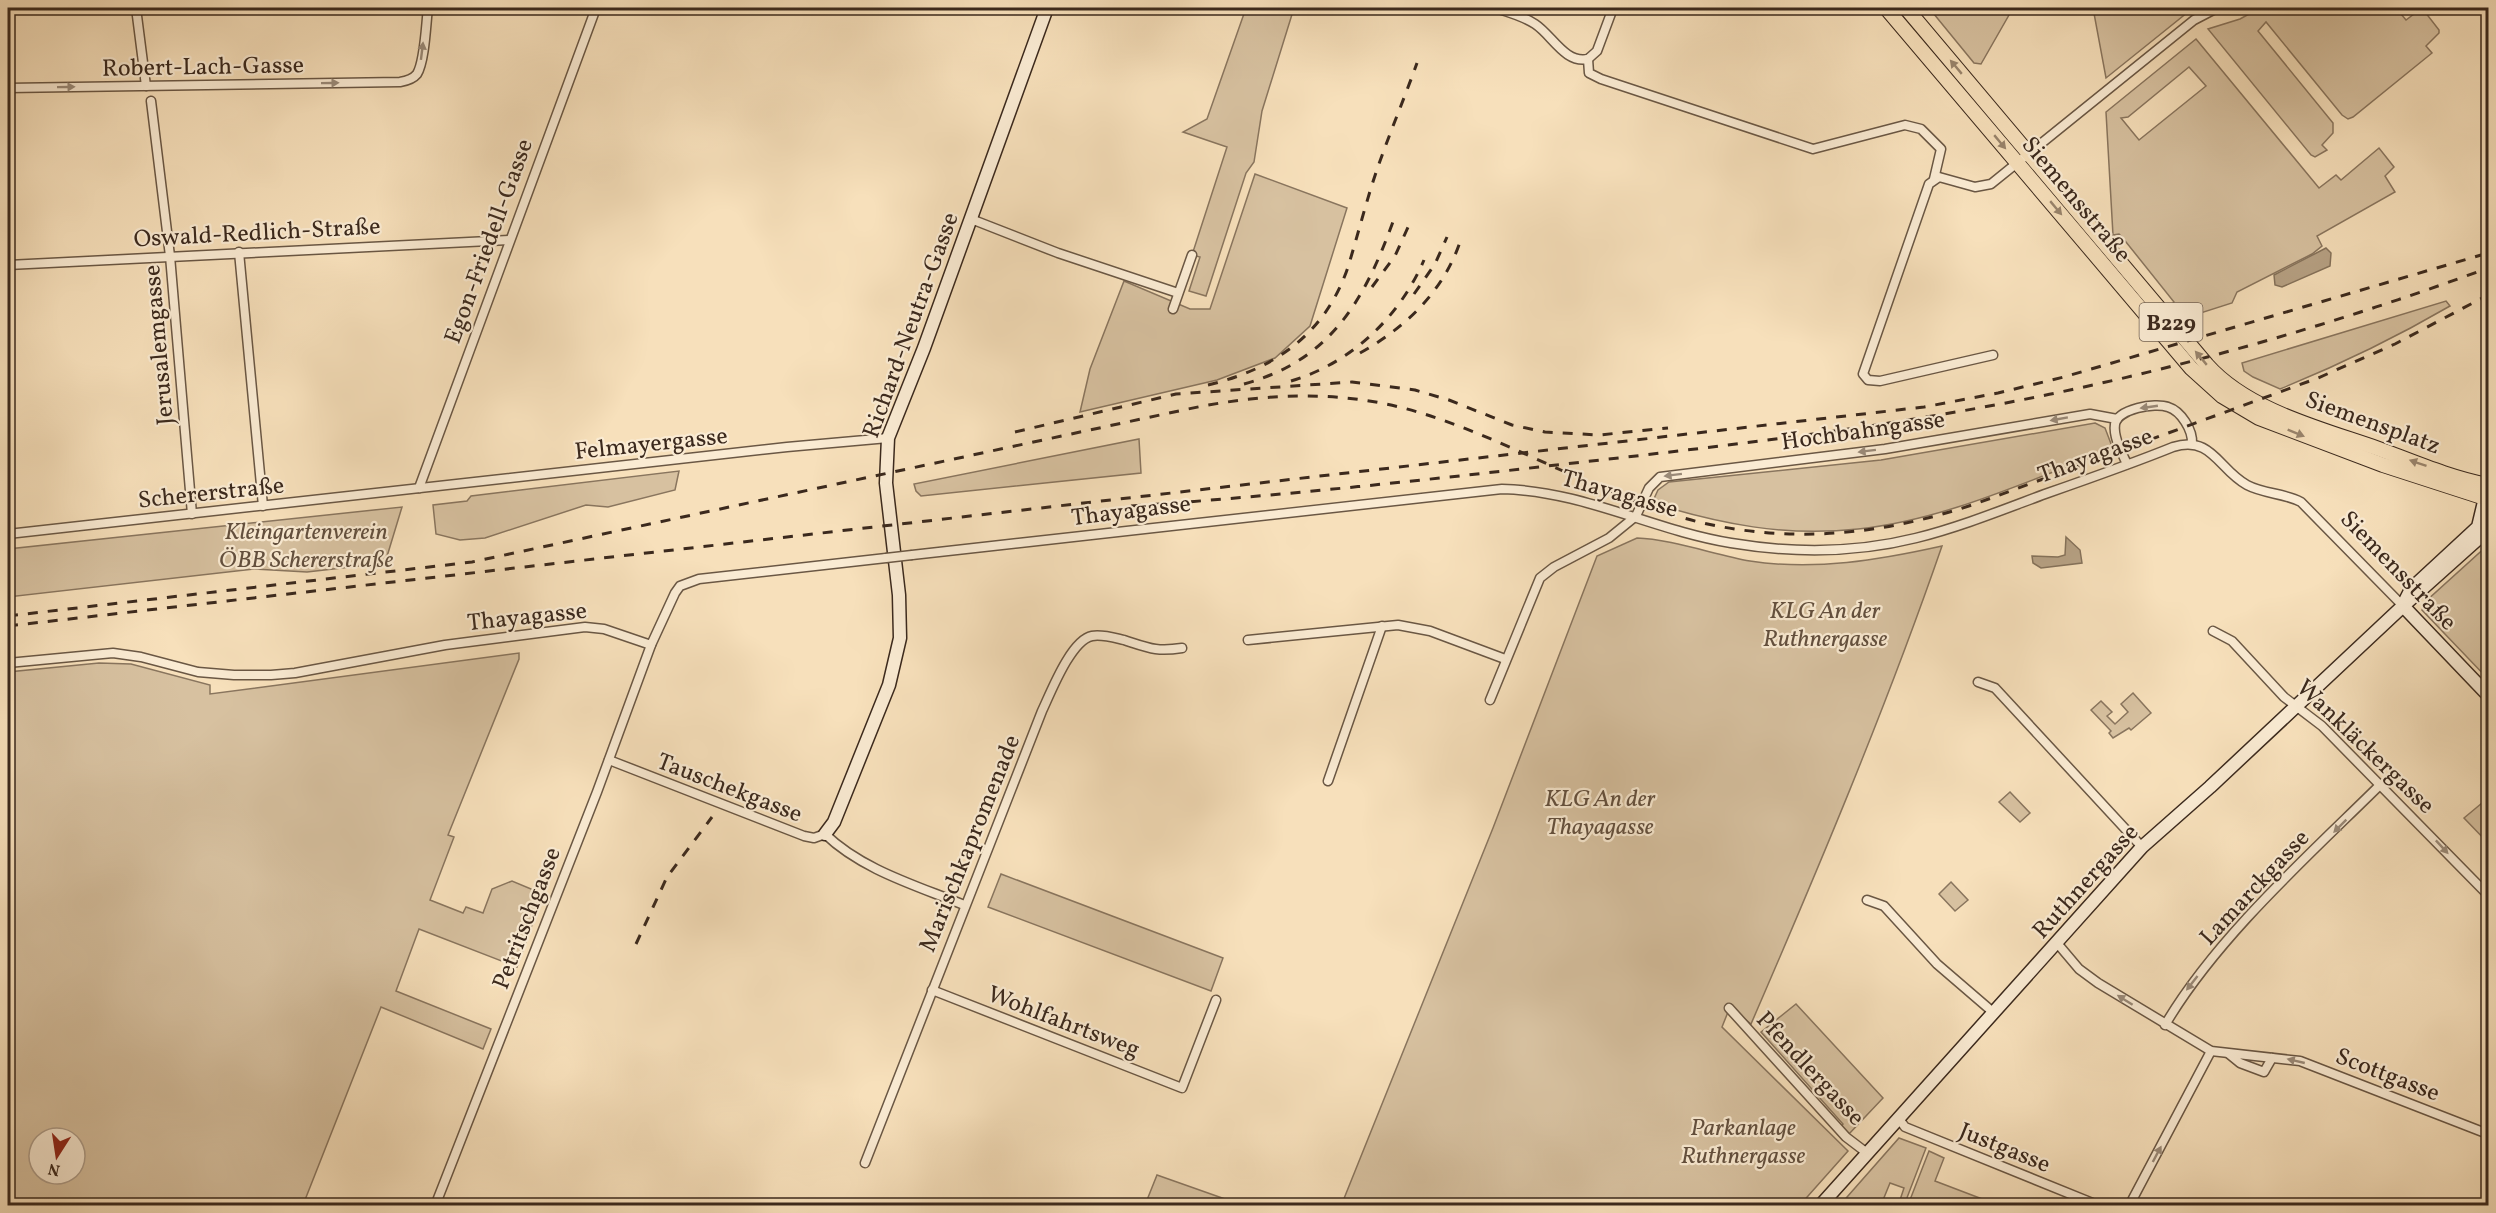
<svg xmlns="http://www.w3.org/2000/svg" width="2496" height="1213" font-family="Vollkorn,serif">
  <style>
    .green { fill: #d7c1a0; stroke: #89755e; stroke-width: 1.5; fill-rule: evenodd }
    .water { fill: #b7a285; stroke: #85725b; stroke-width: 1.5 }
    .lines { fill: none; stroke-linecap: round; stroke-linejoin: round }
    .street-casing { stroke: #6a5744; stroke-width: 11 }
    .secondary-casing { stroke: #3b291d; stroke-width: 15 }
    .primary-casing { stroke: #3b291d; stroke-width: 16 }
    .street { stroke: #faebd3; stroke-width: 8 }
    .secondary { stroke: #faebd3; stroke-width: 12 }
    .primary { stroke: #f7e0bb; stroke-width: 14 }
    .rail { stroke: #3b291d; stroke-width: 3; stroke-dasharray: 10 10; stroke-linecap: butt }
    .street-bridge-casing { stroke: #6a5744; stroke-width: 11; stroke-linecap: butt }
    .street-bridge { stroke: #faebd3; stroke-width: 8 }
    .oneway { fill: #9a8a78 }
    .oneway2 { fill: #99846c }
    .labels { text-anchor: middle; stroke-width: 4.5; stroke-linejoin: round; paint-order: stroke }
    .shield { fill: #faebd3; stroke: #746354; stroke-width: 1.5 }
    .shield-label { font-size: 22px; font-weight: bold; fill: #3b291d }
    .street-label { font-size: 24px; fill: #3b291d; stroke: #faebd3 }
    .park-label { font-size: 24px; font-style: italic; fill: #624f3e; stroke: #faebd3 }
  </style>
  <rect width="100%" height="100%" fill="#f7e0bb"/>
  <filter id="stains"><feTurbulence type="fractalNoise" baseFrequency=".00333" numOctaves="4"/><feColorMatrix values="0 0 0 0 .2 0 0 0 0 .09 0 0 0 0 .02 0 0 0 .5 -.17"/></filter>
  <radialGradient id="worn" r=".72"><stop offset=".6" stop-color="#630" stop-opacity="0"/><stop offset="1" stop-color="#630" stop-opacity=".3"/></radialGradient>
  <g class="green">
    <path d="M1246 8H1294L1262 111 1254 162 1246 173 1206 296 1189 291 1200 257 1192 255 1227 147 1183 132 1207 119Z"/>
    <path d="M1929 8H2013L1981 64 1974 63Z"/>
    <path d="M2093 8H2193L2106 78Z"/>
    <path d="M2260 8H2396L2406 20 2422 8 2439 30V33L2426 46 2432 53 2353 117 2348 119 2342 115 2266 22 2258 31 2333 123V133L2322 145 2327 150 2315 157 2311 155 2208 29 2240 19Z"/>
    <path d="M2196 39 2319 188 2336 175 2341 180 2379 148 2394 167 2385 176 2395 192 2317 236 2322 246 2312 254 2237 292 2232 303 2182 319 2171 306 2174 302 2122 237 2119 234 2113 235 2106 112ZM2189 67 2206 86 2139 140 2121 118 2128 117Z"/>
    <path d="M1255 174 1347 208 1310 326 1275 358 1217 380 1080 412 1090 369 1124 281 1190 309H1210Z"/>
    <path d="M2446 301 2450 306C2395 338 2339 365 2280 389L2253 377 2244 371 2242 363Z"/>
    <path d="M2095 423 2105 428 2113 449C2031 479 1946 520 1858 529 1784 537 1721 524 1652 503L1658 490 1669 482 1881 460Z"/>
    <path d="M1139 439 1141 473 921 496 916 491 914 484Z"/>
    <path d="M679 471 675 490 608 507 586 505 485 538 460 540 436 534 433 505 467 501 471 496Z"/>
    <path d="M402 507 385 563 307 572 254 569 8 597V549Z"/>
    <path d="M1637 538C1670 539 1716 555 1750 561 1815 571 1879 560 1942 546 1886 708 1819 867 1751 1024L1730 1007 1722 1027 1848 1151 1800 1205 1341 1206 1493 828 1597 556Z"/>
    <path d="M2488 545V679L2422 610 2425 602Z"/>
    <path d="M519 653V659L448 835 454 837 430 900 463 913 466 907 483 913 492 889 512 881 543 894 517 967 419 929 396 991 491 1029 483 1049 381 1007 303 1205H8V672L99 663 131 664 210 685V694ZM39 1138H75V1174H39Z"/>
    <path d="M2133 693 2151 713 2131 730 2129 728 2113 738 2109 733 2111 731 2091 710 2101 701 2112 712 2107 716 2115 724 2128 712 2121 704Z"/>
    <path d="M2010 792 2030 813 2020 822 1999 802Z"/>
    <path d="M2488 798V843L2464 818Z"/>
    <path d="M1001 874 1223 958 1211 991 988 907Z"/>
    <path d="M1951 882 1968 900 1955 911 1939 894Z"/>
    <path d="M1796 1004 1883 1098 1849 1134 1841 1127 1843 1124 1761 1032Z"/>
    <path d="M1899 1138 1926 1148 1905 1203 1900 1200 1904 1188 1890 1183 1881 1205H1840Z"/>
    <path d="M1929 1151 1944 1158 1935 1181 1998 1205H1951L1943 1203 1942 1205H1908Z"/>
    <path d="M1157 1175 1242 1205H1145Z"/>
  </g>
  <g class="water">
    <path d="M2326 248 2331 253 2330 266 2282 287 2275 285 2274 275Z"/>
    <path d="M2066 537 2080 550 2082 563 2041 568 2033 563 2032 556 2058 557 2065 555Z"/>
  </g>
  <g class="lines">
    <defs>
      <g id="street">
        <path d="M136 8 146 86"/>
        <path d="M1495 8C1508 12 1523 16 1535 24 1552 35 1565 64 1588 59"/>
        <path d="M1588 59 1589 73 1601 79 1813 149 1905 125 1921 129 1941 149 1934 179"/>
        <path d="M1588 59 1597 51 1613 8"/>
        <path d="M8 88 400 82C406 81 413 79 417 74 425 61 426 23 428 8"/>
        <path d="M151 101 170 256 192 514"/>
        <path d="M971 219 1058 253 1178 293"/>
        <path d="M239 252 263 506"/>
        <path d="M8 265 509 240"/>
        <path d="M1173 309 1192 255"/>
        <path d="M1993 355 1880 381 1868 380 1863 374 1929 184 1939 177 1975 187 1991 184 2194 20 2217 8"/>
        <path d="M2127 464C2122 453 2113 437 2115 424 2118 409 2155 402 2168 407 2181 411 2193 430 2192 444"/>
        <path d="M419 488 596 8"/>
        <path d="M1636 516 1649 488 1660 477 1885 449 2090 414 2117 419"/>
        <path d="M8 534 787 447 888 438"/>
        <path d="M912 555 1502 489C1584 491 1652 530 1731 543 1791 553 1856 553 1916 538 1960 527 2002 510 2045 494 2088 479 2131 464 2173 447 2212 435 2218 469 2247 485 2264 494 2284 493 2301 502L2403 606"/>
        <path d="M2213 631 2232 641 2284 697 2322 726 2488 895"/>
        <path d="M1248 640 1398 625 1430 631 1505 659"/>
        <path d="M8 663 113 653 141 657 198 672 234 675H271L295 673 445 645 585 627 604 629 651 645"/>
        <path d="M1978 682 1995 688 2142 847"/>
        <path d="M1490 700 1540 578 1554 567 1609 538 1636 516"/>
        <path d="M609 760 804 836 814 838 825 834C862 870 918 886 964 905"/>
        <path d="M1328 781 1382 626"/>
        <path d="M1867 900 1884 906 1937 964 1994 1013"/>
        <path d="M2057 943 2079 969 2098 983 2211 1051 2300 1061 2488 1134"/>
        <path d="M932 990 1182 1088 1216 1000"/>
        <path d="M1729 1008 1846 1137 1867 1153"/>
        <path d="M2165 1025C2216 938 2308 856 2381 784"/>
        <path d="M2229 1054 2240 1063 2264 1072 2272 1058"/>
        <path d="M1899 1119 1905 1127 2100 1206"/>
        <path d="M865 1163 1042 711C1051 692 1071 640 1092 636 1102 634 1115 638 1124 640 1149 648 1156 652 1182 648"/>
        <path d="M435 1206 597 792 651 645 675 593 680 586 699 579 886 558"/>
        <path d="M2129 1206 2211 1051"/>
      </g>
      <g id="secondary">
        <path d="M2403 605 2411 589 2478 527 2488 485"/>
        <path d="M2403 606 2488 695"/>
        <path d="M825 834 834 822 889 685 900 638 899 595 886 483 888 438 924 348 1047 8"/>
        <path d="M1820 1206 2142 847 2210 787 2403 606 2488 530"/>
      </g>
      <g id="primary">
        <path d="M1886 8 2191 368 2222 396 2259 418 2383 465 2488 499"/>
        <path d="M1906 8 2207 365C2248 411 2322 429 2379 449 2414 462 2451 478 2488 485"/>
      </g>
    </defs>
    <use href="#street" class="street-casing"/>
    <use href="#secondary" class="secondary-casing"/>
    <use href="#primary" class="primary-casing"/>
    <use href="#street" class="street"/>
    <use href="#secondary" class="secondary"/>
    <use href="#primary" class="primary"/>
    <g class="rail">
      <path d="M1372 287 1395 256 1409 225"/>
      <path d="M1414 294 1435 264 1447 237"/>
      <path d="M1360 353C1405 328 1443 292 1460 242"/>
      <path d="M1291 381C1351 363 1399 318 1424 260"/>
      <path d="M1244 384C1332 360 1365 299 1394 219"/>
      <path d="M1208 385C1274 369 1325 335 1348 267 1356 241 1363 214 1371 188 1384 146 1402 105 1417 63"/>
      <path d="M1015 432 1176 394 1352 382 1415 390 1449 400 1512 425 1545 432 1599 435 1668 428"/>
      <path d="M1131 506C1280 496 1426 480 1574 463 1724 446 1873 429 2021 400 2180 369 2336 324 2488 268"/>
      <path d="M8 616 472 562 1188 409C1265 393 1344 389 1421 413 1470 428 1516 450 1563 471 1609 490 1655 512 1703 523 1796 544 1886 534 1975 504L2318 378 2395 344 2488 295"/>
      <path d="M8 626 1924 407 1998 393 2064 377 2488 253"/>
      <path d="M636 944 667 877 712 817"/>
    </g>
    <defs>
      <path id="street-bridge" d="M886 558 912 555"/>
    </defs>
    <use href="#street-bridge" class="street-bridge-casing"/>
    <use href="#street-bridge" class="street-bridge"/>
  </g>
  <defs><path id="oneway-solid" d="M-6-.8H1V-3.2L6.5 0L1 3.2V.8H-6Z" transform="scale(1.5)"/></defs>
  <g class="oneway">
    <use href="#oneway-solid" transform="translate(422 51) rotate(-83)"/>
    <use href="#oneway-solid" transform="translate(330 83) rotate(-1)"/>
    <use href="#oneway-solid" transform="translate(66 87) rotate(-1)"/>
    <use href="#oneway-solid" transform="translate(2149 407) rotate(172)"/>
    <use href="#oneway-solid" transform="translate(2059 419) rotate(170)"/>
    <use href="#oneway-solid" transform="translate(1867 451) rotate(173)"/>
    <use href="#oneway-solid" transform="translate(1673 475) rotate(173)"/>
    <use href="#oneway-solid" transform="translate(2340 826) rotate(135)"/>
    <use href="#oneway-solid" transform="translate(2442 847) rotate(47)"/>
    <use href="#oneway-solid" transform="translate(2192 983) rotate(128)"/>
    <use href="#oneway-solid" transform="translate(2125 1000) rotate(-148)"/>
    <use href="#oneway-solid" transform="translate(2296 1061) rotate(-167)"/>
    <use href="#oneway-solid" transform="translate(2157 1154) rotate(-62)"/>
  </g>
  <g class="oneway2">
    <use href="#oneway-solid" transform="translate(1956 67) rotate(-130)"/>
    <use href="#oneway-solid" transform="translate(2000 142) rotate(50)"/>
    <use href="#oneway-solid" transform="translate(2056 208) rotate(50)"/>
    <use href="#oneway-solid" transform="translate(2201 358) rotate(-130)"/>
    <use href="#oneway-solid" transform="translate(2296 433) rotate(22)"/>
    <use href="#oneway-solid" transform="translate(2418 463) rotate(-161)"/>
  </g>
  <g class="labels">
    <rect class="shield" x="2139.5" y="303" width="63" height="38" rx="4.5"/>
    <g class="shield-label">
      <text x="2171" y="330">B229</text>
    </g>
    <g class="street-label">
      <text transform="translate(203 66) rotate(-1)" y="8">Robert-Lach-Gasse</text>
      <text transform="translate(2077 199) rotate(50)" y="8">Siemensstraße</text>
      <text transform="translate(257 232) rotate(-3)" y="8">Oswald-Redlich-Straße</text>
      <text transform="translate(488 241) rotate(-70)" y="8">Egon-Friedell-Gasse</text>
      <text transform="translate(910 325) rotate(-70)" y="8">Richard-Neutra-Gasse</text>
      <text transform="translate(158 345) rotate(-95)" y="8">Jerusalemgasse</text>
      <text transform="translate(2373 422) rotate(20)" y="8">Siemensplatz</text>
      <text transform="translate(1863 430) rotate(-8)" y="8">Hochbahngasse</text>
      <text transform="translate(651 443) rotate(-6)" y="8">Felmayergasse</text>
      <text transform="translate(2095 455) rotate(-20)" y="8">Thayagasse</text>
      <text transform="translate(211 492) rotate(-6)" y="8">Schererstraße</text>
      <text transform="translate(1620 493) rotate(16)" y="8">Thayagasse</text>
      <text transform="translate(1131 510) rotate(-7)" y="8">Thayagasse</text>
      <text transform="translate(2399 570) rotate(46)" y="8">Siemensstraße</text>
      <text transform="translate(527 616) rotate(-6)" y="8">Thayagasse</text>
      <text transform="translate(2366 746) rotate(44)" y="8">Wankläckergasse</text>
      <text transform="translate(730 787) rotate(21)" y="8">Tauschekgasse</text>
      <text transform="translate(969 843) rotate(-68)" y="8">Marischkapromenade</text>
      <text transform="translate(2085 881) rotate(-48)" y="8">Ruthnergasse</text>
      <text transform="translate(2254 887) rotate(-47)" y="8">Lamarckgasse</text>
      <text transform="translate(526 918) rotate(-69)" y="8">Petritschgasse</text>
      <text transform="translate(1064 1021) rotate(21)" y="8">Wohlfahrtsweg</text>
      <text transform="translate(1811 1068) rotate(47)" y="8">Pfendlergasse</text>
      <text transform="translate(2388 1074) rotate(21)" y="8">Scottgasse</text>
      <text transform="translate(2005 1147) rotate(22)" y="8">Justgasse</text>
    </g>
    <g class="park-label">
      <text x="306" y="539">Kleingartenverein<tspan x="306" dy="28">ÖBB Schererstraße</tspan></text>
      <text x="1825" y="618">KLG An der<tspan x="1825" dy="28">Ruthnergasse</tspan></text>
      <text x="1600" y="806">KLG An der<tspan x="1600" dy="28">Thayagasse</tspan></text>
      <text x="1743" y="1135">Parkanlage<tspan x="1743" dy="28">Ruthnergasse</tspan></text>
    </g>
  </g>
  <rect width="2496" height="1213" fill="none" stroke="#f7e0bb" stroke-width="30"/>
  <rect x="9" y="9" width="2478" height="1195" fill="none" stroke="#3b291d" stroke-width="3"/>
  <rect x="15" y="15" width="2466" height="1183" fill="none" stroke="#3b291d" stroke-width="1.5"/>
  <g transform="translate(57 1156) rotate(192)"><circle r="28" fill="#faebd3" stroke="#ae9d8a" stroke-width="1.5"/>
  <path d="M0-4.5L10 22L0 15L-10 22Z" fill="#8f2418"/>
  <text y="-9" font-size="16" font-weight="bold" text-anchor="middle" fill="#3b291d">N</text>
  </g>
  <rect width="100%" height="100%" filter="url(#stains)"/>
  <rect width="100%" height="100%" fill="url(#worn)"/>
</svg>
